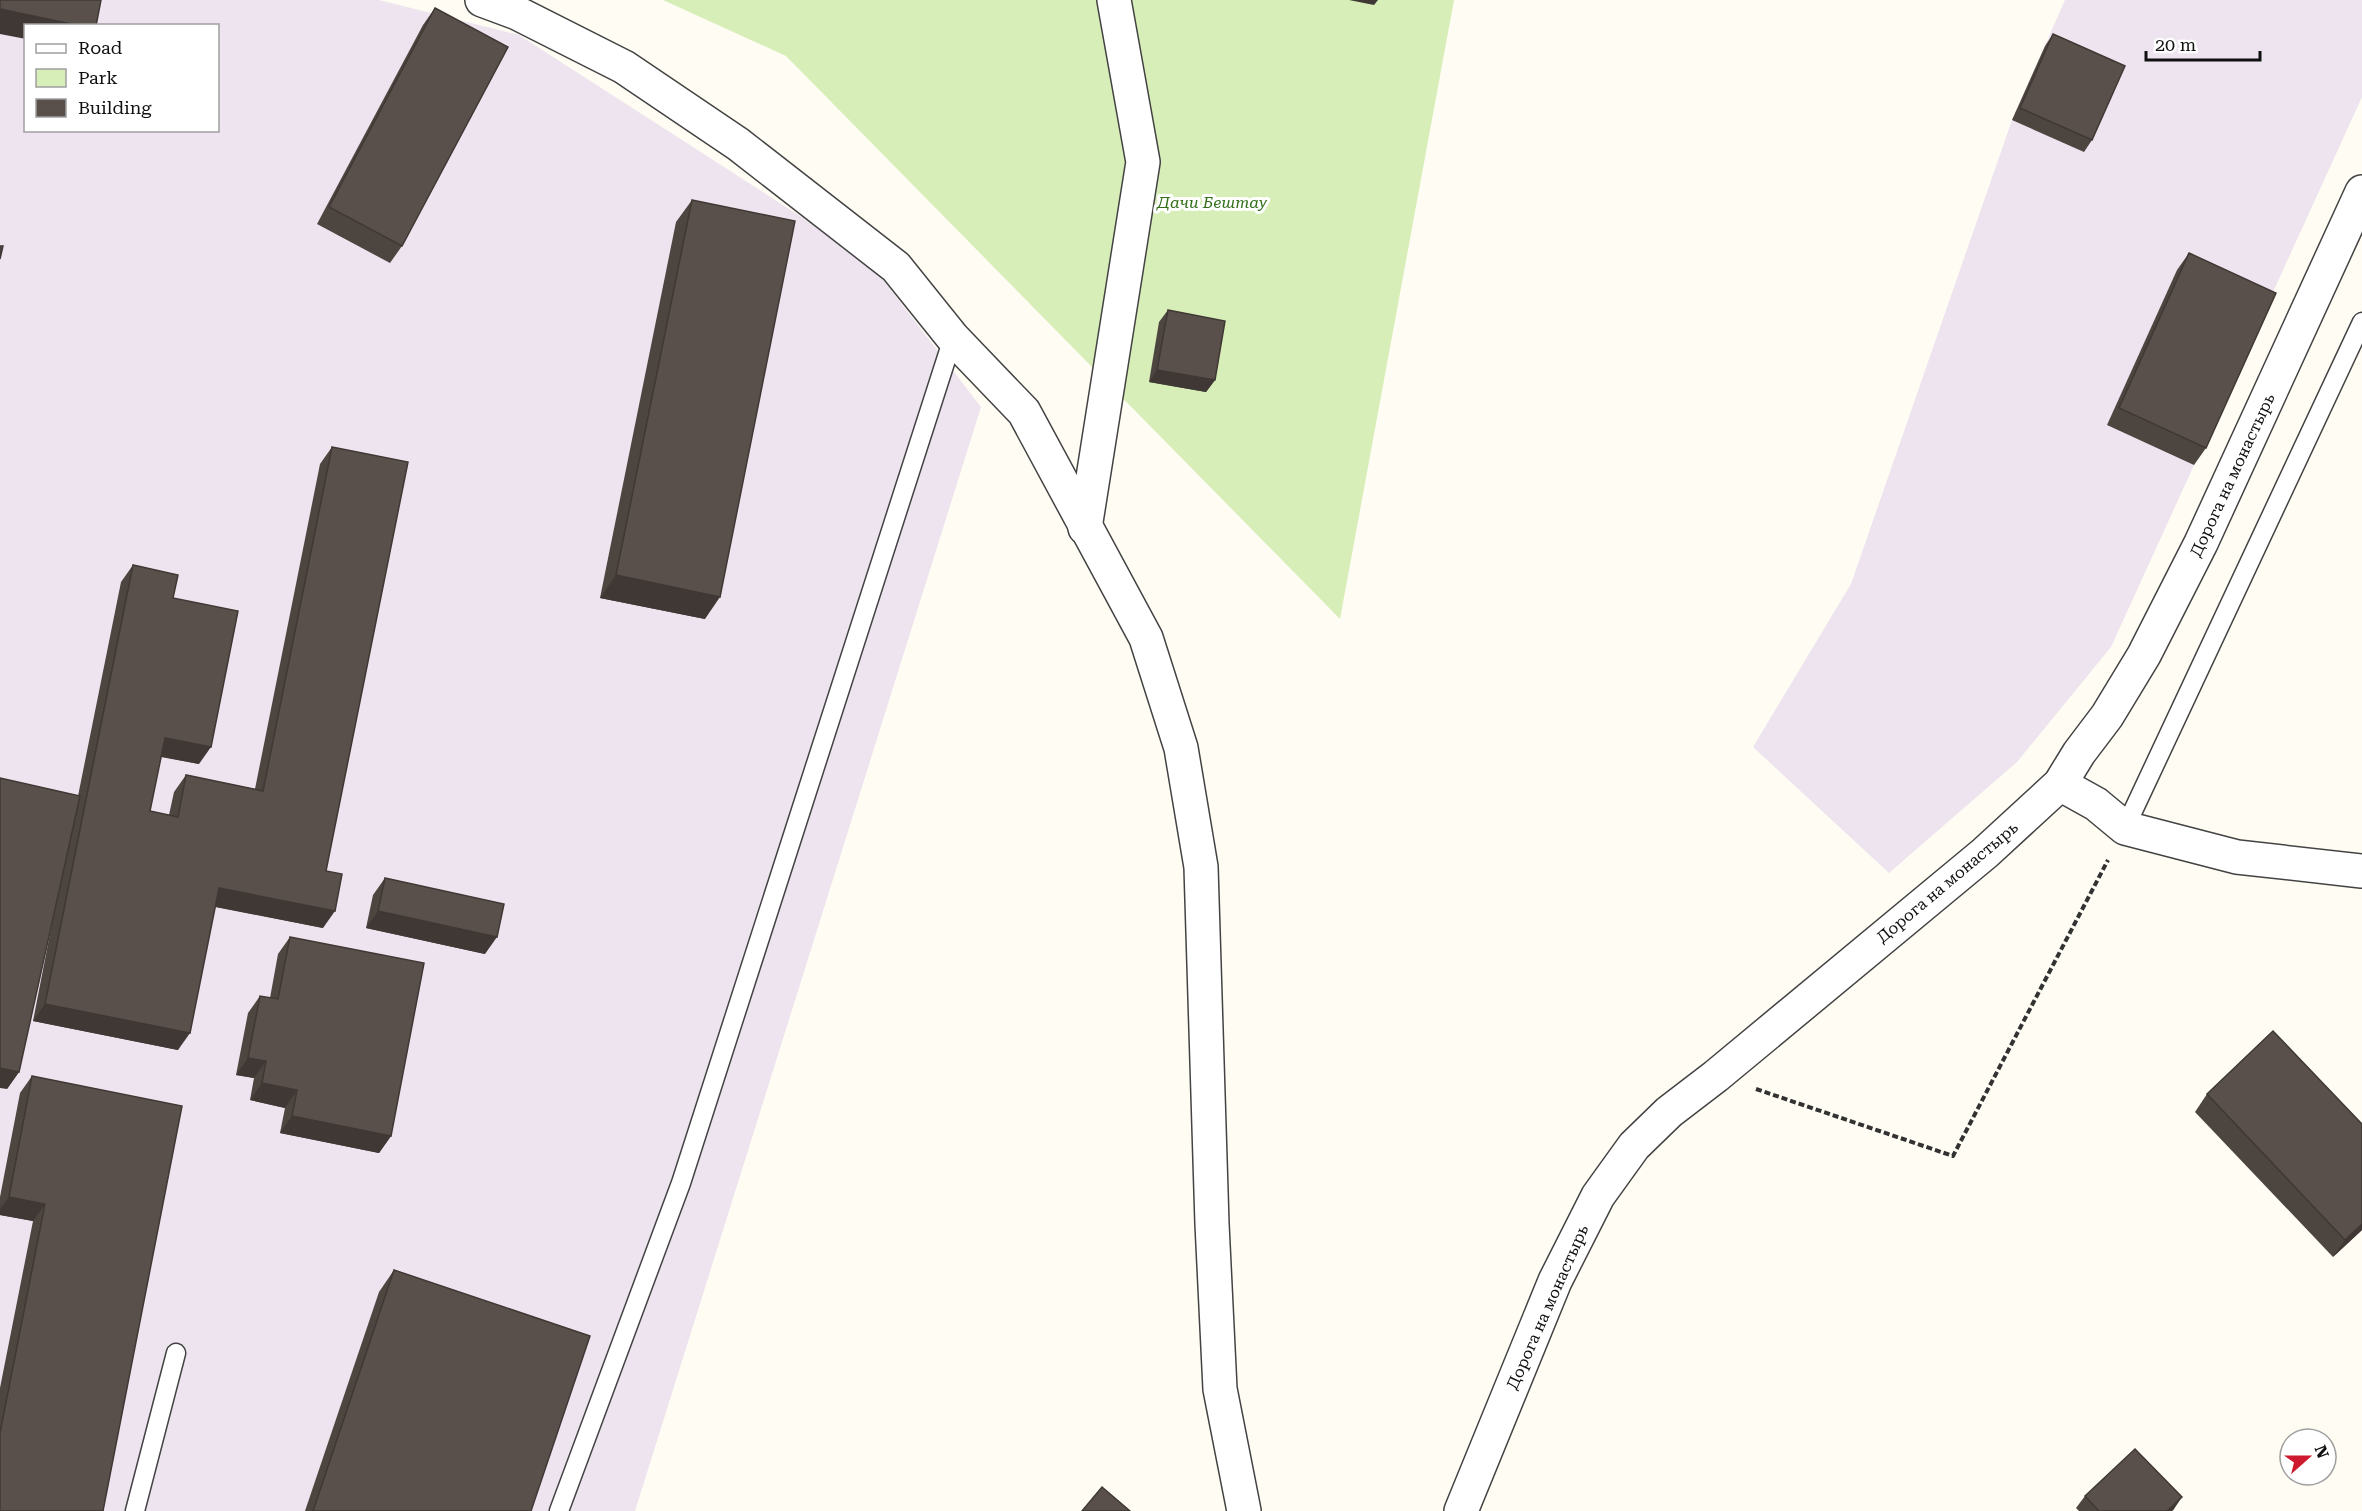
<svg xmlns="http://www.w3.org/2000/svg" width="2362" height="1511" font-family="'Roboto Serif',serif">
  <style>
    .industrial { fill: #ede4ef; fill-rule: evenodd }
    .green { fill: #d8eeb8 }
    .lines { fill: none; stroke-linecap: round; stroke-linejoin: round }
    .lane-casing { stroke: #434343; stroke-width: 21 }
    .street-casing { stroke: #434343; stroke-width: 36 }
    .path { stroke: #323232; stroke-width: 4; stroke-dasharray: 6 3; stroke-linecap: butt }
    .lane { stroke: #fff; stroke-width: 18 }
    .street { stroke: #fff; stroke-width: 33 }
    .wall { fill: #4d4540 }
    .shaded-wall { fill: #3f3834 }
    .building { fill: #5a504b; stroke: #3f3834; stroke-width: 1.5 }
    .labels { text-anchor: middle; stroke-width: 6; stroke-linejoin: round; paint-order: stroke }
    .park-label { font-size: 16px; font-style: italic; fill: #316f19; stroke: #fff }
    .street-label { font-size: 16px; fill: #101010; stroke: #fff }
  </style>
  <rect width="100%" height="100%" fill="#fffcf3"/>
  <g class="industrial">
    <path d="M0 0H379L519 35 867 259 981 407 635 1511H0ZM26 26H218V130H26Z"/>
    <path d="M2065 0H2362V97L2111 647 2017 762 1889 873 1753 747 1851 584 2012 120Z"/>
  </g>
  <path class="green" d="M663 0H1454L1340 619 786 56Z"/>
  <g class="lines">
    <defs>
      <g id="lane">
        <path d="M2125 828 2362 322"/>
        <path d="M135 1511 176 1353"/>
        <path d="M559 1511 681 1183 953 338"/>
      </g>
      <g id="street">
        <path d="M482 0 517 13 624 67 738 144 896 267 953 338 1024 412 1146 638 1181 748 1201 867 1212 1224 1220 1389 1244 1511"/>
        <path d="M1085 528 1143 162 1114 0"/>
        <path d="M2060 784 2096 804 2125 828 2237 857 2362 871"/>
        <path d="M1461 1511 1555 1281 1598 1196 1634 1146 1669 1112 1716 1076 1985 853 2060 784 2079 753 2107 716 2144 655 2201 543 2362 192"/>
      </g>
    </defs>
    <use href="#lane" class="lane-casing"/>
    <use href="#street" class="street-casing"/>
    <path class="path" d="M1756 1089 1953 1156 2108 860"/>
    <use href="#lane" class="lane"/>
    <use href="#street" class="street"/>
  </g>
  <g class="wall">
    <path d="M435 8 402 246 390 263 317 224 423 25Z"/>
    <path d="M2053 34 2092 140 2084 152 2012 120 2045 46Z"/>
    <path d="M692 200 705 619 600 598 676 222Z"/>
    <path d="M2189 253 2206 448 2194 465 2107 425 2177 270Z"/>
    <path d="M1168 310 1215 380 1206 392 1149 382 1159 322Z"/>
    <path d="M332 447 326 871 323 928 215 907 178 1050 33 1021 56 903 19 1072 7 1089 78 796 121 582 133 565 173 598 199 764 161 757 150 811 169 815 174 792 186 775 255 789 320 464Z"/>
    <path d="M385 878 485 954 366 928 373 895Z"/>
    <path d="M290 937 391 1136 379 1153 280 1133 285 1108 250 1100 254 1078 236 1075 248 1013 260 996 270 998 278 954Z"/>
    <path d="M32 1076 103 1511H0V1388L33 1221 0 1215V1197L20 1093Z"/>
    <path d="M2207 1094 2362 1124V1230L2333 1257 2195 1112Z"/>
    <path d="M394 1270 531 1511H305L379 1292Z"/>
    <path d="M2085 1496 2174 1509 2172 1511H2079L2076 1508Z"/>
  </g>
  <g class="shaded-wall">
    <path d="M1349 0H1378L1374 5Z"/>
    <path d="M0 9 81 26H26V39L0 34Z"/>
    <path d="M1157 370 1215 380 1206 392 1149 382Z"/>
    <path d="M616 575 720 597 705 619 600 598Z"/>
    <path d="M165 738 211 747 199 764 153 755Z"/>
    <path d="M219 888 335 911 323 928 207 905Z"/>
    <path d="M378 911 497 937 485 954 366 928Z"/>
    <path d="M45 1004 190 1033 178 1050 33 1021Z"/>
    <path d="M248 1058 266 1061 254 1078 236 1075Z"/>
    <path d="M0 1068 19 1072 7 1089 0 1088Z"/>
    <path d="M262 1083 297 1090 285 1108 250 1100Z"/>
    <path d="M292 1116 391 1136 379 1153 280 1133Z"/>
    <path d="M9 1197 45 1204 33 1221 0 1215V1209Z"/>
    <path d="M2362 1224V1230L2333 1257 2345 1240Z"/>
    <path d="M2182 1497 2174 1509 2172 1511H2167Z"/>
  </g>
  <g class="building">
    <path d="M0 0H101L96 26H81L0 9Z"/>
    <path d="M435 8 508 47 402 246 329 207Z"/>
    <path d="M2053 34 2125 66 2092 140 2020 108Z"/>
    <path d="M692 200 795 221 720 597 616 575Z"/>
    <path d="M0 246H3L0 259Z"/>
    <path d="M2189 253 2276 293 2206 448 2119 408Z"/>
    <path d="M1168 310 1225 321 1215 380 1157 370Z"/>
    <path d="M332 447 408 462 326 871 342 874 335 911 219 888 190 1033 45 1004 133 565 178 575 173 598 238 611 211 747 165 738 150 811 178 817 186 775 263 791Z"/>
    <path d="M0 778 80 796 19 1072 0 1068Z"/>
    <path d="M385 878 504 904 497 937 378 911Z"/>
    <path d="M290 937 424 963 391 1136 292 1116 297 1090 262 1083 266 1061 248 1058 260 996 278 999Z"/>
    <path d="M2273 1031 2362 1124V1224L2345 1240 2207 1094Z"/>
    <path d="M32 1076 182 1106 103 1511H0V1433L45 1204 9 1197Z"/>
    <path d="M394 1270 590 1336 531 1511H313Z"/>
    <path d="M2135 1449 2182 1497 2167 1511H2099L2085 1496Z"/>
    <path d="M1102 1487 1130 1511H1082Z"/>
  </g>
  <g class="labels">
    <g class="park-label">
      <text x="1212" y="208">Дачи Бештау</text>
    </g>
    <g class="street-label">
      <text transform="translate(2232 475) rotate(-65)" y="6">Дорога на монастырь</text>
      <text transform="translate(1947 882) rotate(-40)" y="6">Дорога на монастырь</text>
      <text transform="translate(1547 1307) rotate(-66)" y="6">Дорога на монастырь</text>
    </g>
  </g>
  <rect x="24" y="24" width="195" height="108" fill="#ffffff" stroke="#9f9f9f" stroke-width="1.5"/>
  <rect x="36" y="44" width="30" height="9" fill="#ffffff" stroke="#9f9f9f" stroke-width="1.5"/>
  <text x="78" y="54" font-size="18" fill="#101010">Road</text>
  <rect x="36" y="69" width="30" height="18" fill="#d8eeb8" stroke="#9f9f9f" stroke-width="1.5"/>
  <text x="78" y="84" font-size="18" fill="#101010">Park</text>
  <rect x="36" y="99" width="30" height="18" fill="#5a504b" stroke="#9f9f9f" stroke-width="1.5"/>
  <text x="78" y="114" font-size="18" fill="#101010">Building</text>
  <g transform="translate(2308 1457) rotate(69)"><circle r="28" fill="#ffffff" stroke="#9f9f9f" stroke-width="1.5"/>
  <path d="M0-4.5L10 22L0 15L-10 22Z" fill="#ce1a2f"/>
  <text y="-9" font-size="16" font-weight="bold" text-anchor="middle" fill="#101010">N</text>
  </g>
  <path d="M2146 51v9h114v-9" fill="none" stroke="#101010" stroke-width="3"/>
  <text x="2155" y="51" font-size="18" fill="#101010" stroke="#ffffff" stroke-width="4.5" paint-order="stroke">20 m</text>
</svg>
